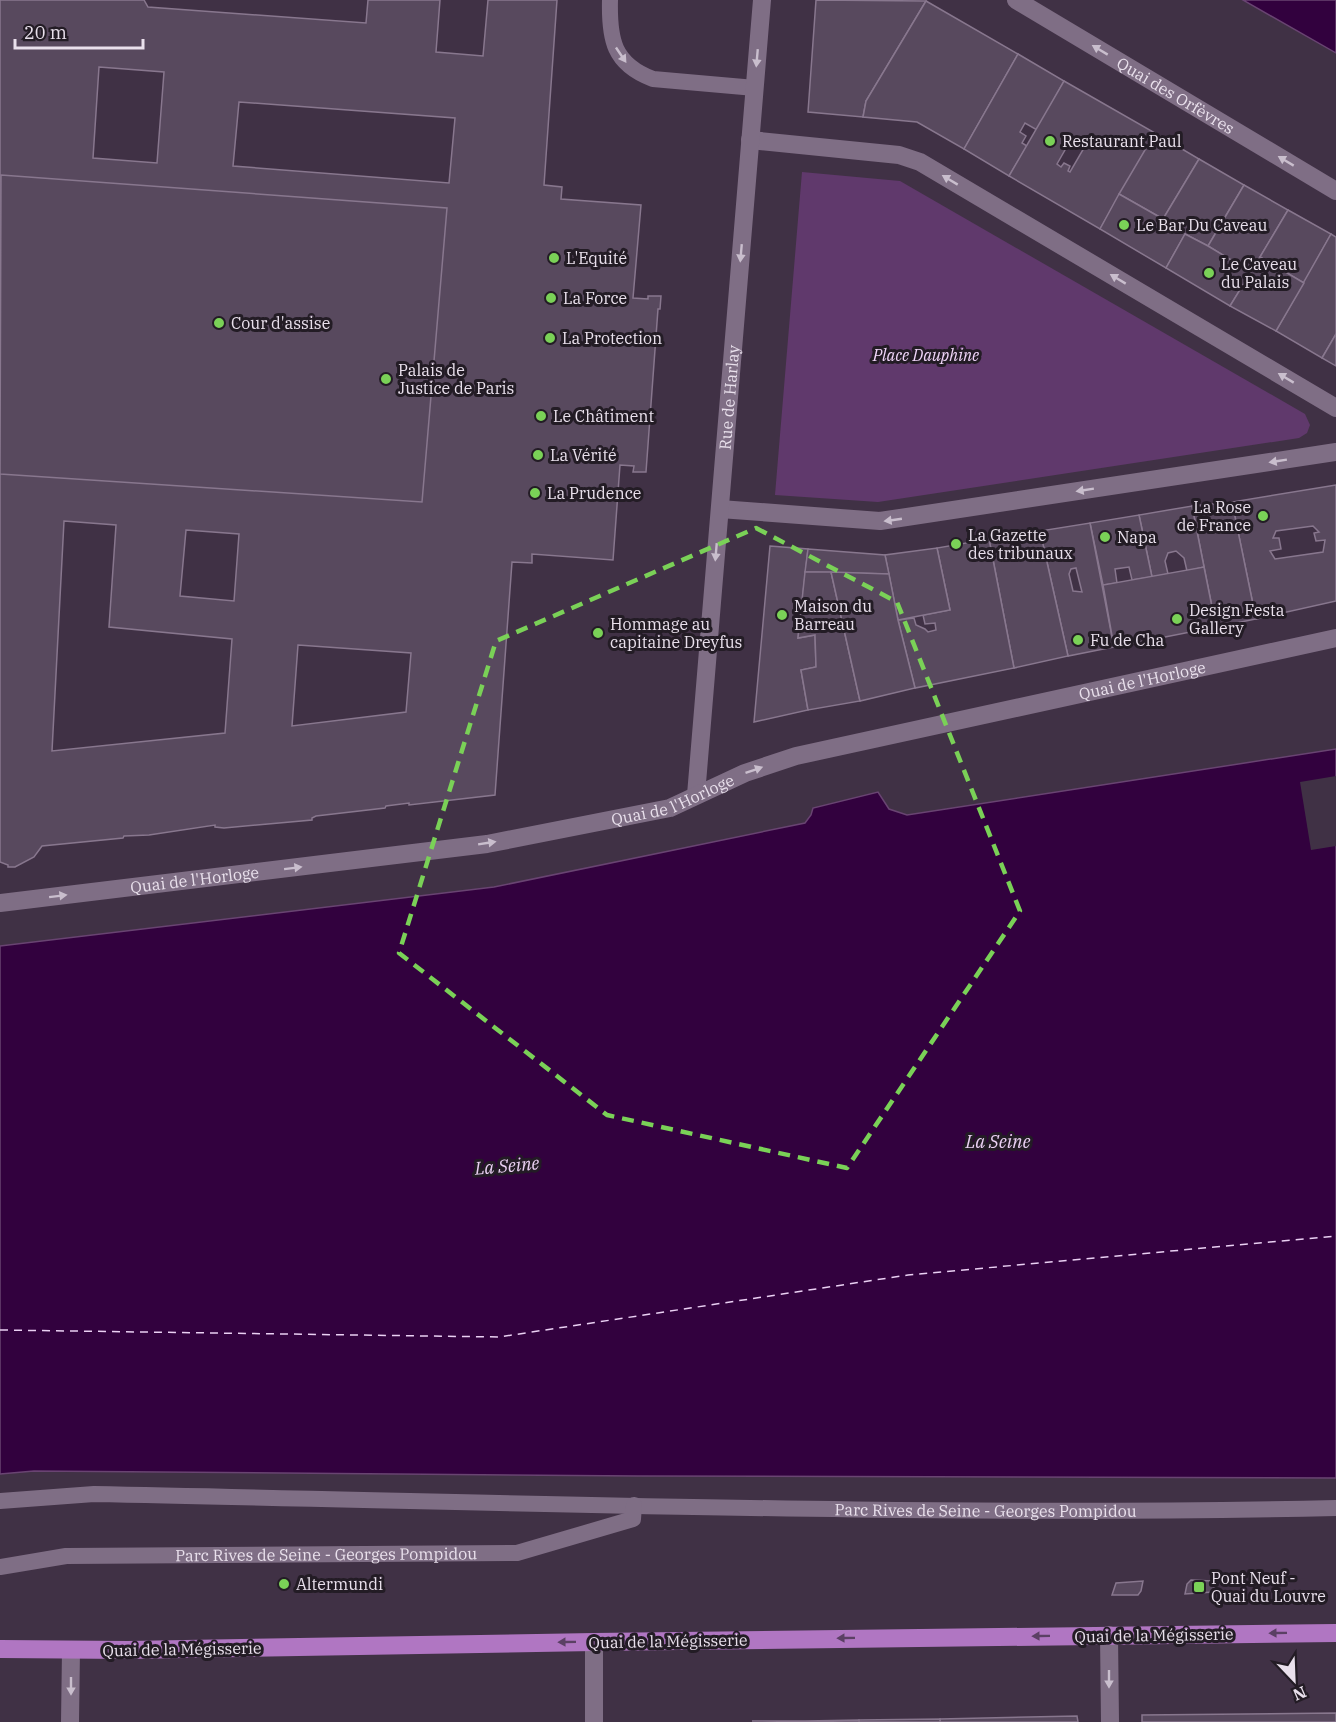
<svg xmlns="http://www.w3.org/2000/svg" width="1336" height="1722" font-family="'IBM Plex Serif',serif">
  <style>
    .green { fill: #60396c }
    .water { fill: #32013e; stroke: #694472; stroke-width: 1.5 }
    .pier { fill: #403145 }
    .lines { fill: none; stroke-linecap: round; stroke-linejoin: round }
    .ferry { stroke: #ead0f3; stroke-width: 1.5; stroke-dasharray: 8 6; stroke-linecap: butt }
    .building { fill: #58495e; stroke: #88778e; stroke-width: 1.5; fill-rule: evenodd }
    .lane { stroke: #7f6e85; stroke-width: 16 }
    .street { stroke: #7f6e85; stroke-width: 18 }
    .primary { stroke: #b076c2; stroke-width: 18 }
    .oneway { fill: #c9becd }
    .oneway2 { fill: #5b4064 }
    .marked { fill: none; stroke: #7ad157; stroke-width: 4.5; stroke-dasharray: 12 8; stroke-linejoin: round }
    .poi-dot { fill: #7ad157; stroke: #231c25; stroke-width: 2 }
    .labels { text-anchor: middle; stroke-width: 6; stroke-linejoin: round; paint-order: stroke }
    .street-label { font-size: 16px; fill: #e9e0ec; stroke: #231c25 }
    .poi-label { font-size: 16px; fill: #e9e0ec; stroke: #231c25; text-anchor: start }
    .park-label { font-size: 16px; font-style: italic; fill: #f1d6fa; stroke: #231c25 }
    .water-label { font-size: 18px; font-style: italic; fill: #ead0f3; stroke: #231c25 }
  </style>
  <rect width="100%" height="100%" fill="#403145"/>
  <path class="green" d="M802 172 900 181 1305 414 1310 425 1307 433 1299 438 878 502 775 495Z"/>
  <g class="water">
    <path d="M1243 0H1336V53Z"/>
    <path d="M1336 749V1478L638 1476 34 1471 0 1474V946L494 887 805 823 811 815 813 808 878 792 889 809 907 815Z"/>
  </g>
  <path class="pier" d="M1336 776V846L1311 850 1300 782Z"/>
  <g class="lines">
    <path class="ferry" d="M0 1330 499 1337 908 1275 1336 1236"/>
  </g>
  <g class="building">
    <path d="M0 0H144L148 7 366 23 368 0H440L436 52 483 56 488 0H557L544 185 562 187 561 199 641 205 633 298 648 299V296H661L660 309H658L646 472H633L634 466 620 465 613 560 532 554V563L512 562 495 795 409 805V803L386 806 385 808 316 816 312 818V820L224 828 215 827V825L149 835 124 836 123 838 42 846 34 857 15 867H8V865L0 862ZM99 67 164 72 157 163 93 158ZM239 102 455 118 449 183 233 166ZM45 224 132 231 114 455 23 448 41 228H45ZM64 521 116 525 109 627 232 639 225 733 52 751ZM186 530 239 534 234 601 180 596ZM298 645 411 653 406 712 292 726Z"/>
    <path d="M816 0 926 1 866 101 863 117 808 112Z"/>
    <path d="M926 1 1018 54 964 149 917 122 863 117 866 101Z"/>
    <path d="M1018 54 1064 81 1037 130 1025 123 1020 132 1026 136 1022 143 1027 146 1009 176 964 149Z"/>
    <path d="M1064 81 1155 133 1100 229 1009 176ZM1073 136 1079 140 1078 144 1084 148 1070 172 1068 171 1070 166 1064 163 1061 167 1057 164Z"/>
    <path d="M1155 133 1199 159 1163 219 1119 194Z"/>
    <path d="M1199 159 1244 185 1208 246 1185 234 1163 219Z"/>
    <path d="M1 175 447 208 422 502 0 474Z"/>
    <path d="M1244 185 1288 210 1251 272 1208 246Z"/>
    <path d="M1119 194 1163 219 1185 234 1166 268 1100 229Z"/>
    <path d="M1288 210 1331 234 1304 283 1260 257Z"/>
    <path d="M1185 234 1208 246 1251 272 1230 306 1166 268Z"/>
    <path d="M1331 234 1336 237V334L1322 358 1276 331Z"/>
    <path d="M1260 257 1304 283 1276 331 1230 306Z"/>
    <path d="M1336 334V366L1322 358Z"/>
    <path d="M1336 485V601L1256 619 1232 502ZM1313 526 1319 532 1314 533 1316 541 1325 540 1323 552 1275 559 1270 551 1281 549 1279 538H1273L1276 531Z"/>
    <path d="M1232 502 1256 619 1216 627 1192 506Z"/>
    <path d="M1192 506 1204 567 1187 571 1184 558 1176 551 1168 553 1165 561 1168 574 1152 577 1139 515Z"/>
    <path d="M1139 515 1152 577 1132 580 1129 567 1115 569 1117 583 1103 585 1090 523Z"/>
    <path d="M1090 523 1114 647 1068 656 1040 531ZM1076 568 1082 592 1073 591 1069 574 1071 569Z"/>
    <path d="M1040 531 1068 656 1014 668 989 539Z"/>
    <path d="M989 539 1014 668 915 688 898 620 914 618 916 625 925 629 928 632 936 630 935 623 925 624 923 615 950 610 937 548Z"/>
    <path d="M770 546 808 549 798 638 815 635 816 667 801 670 808 710 754 722Z"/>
    <path d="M937 548 950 610 898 620 885 555Z"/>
    <path d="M808 549 885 555 889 574 805 572Z"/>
    <path d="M1204 567 1216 627 1114 647 1103 585Z"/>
    <path d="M805 572H831L860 701 808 710 801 670 816 667 815 635 798 638Z"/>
    <path d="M831 572 889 574 898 620 915 688 860 701Z"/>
    <path d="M1191 1580 1212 1581 1216 1580 1213 1592 1185 1594 1187 1584Z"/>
    <path d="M1143 1581 1141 1591 1138 1595H1112L1116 1583Z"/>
    <path d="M1336 1713V1722H1142V1715Z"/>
    <path d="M1077 1716 1078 1722H940V1719Z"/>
    <path d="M940 1719V1722H859V1720Z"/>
    <path d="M859 1720V1722L752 1721H805Z"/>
  </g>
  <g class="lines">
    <g class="lane">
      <path d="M610 0C609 39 613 64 653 79L755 88"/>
      <path id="s1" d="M0 1501 94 1494C508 1502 922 1517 1336 1508"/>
      <path id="s2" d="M0 1567 66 1556 517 1553 633 1519 634 1505"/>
    </g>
    <g class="street">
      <path id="s3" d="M1016 0 1336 191"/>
      <path d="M750 140 899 155 920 162 1336 408"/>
      <path d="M720 509 880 521 1336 452"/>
      <path id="s4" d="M696 795 762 0"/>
      <path id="s5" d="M0 903 487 844 670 808 745 773 796 756 1336 638"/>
      <path d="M1109 1635 1110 1722"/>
      <path d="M70 1722 71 1650"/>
      <path d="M594 1722V1642"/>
    </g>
    <path class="primary" d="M0 1649 128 1650 594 1642 1336 1633"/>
  </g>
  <defs><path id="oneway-solid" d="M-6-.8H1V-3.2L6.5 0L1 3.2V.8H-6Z" transform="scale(1.5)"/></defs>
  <g class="oneway">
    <use href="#oneway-solid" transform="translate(1100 50) rotate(-149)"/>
    <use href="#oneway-solid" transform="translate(621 55) rotate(56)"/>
    <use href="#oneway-solid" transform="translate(757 58) rotate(95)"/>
    <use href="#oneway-solid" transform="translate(1286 161) rotate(-149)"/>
    <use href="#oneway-solid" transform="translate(950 180) rotate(-149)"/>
    <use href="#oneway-solid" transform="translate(741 253) rotate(95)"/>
    <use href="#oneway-solid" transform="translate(1118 279) rotate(-149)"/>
    <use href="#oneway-solid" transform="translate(1286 378) rotate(-149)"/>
    <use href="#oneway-solid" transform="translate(1278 461) rotate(171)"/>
    <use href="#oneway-solid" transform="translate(1085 490) rotate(171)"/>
    <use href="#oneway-solid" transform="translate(893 520) rotate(172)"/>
    <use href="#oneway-solid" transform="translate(716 552) rotate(95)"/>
    <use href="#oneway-solid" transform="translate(754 770) rotate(-19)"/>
    <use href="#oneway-solid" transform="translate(487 843) rotate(-9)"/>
    <use href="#oneway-solid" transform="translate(293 868) rotate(-7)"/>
    <use href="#oneway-solid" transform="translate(58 896) rotate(-7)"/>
    <use href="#oneway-solid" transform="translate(1109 1679) rotate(90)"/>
    <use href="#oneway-solid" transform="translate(71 1686) rotate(90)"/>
  </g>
  <g class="oneway2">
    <use href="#oneway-solid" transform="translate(1278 1633) rotate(179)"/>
    <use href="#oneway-solid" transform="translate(1041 1636) rotate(179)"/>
    <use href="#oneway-solid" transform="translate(846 1638) rotate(179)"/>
    <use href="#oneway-solid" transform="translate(567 1642) rotate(179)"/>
  </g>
  <path class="marked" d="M756 528 897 602 1020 911 847 1168 607 1115 399 953 496 641Z"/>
  <g class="poi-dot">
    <circle cx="1050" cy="141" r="6"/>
    <circle cx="1124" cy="225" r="6"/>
    <circle cx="554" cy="258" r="6"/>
    <circle cx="1209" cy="273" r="6"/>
    <circle cx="551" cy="298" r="6"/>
    <circle cx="219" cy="323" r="6"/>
    <circle cx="550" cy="338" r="6"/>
    <circle cx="386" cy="379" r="6"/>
    <circle cx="541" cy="416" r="6"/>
    <circle cx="538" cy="455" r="6"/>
    <circle cx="535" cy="493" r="6"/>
    <circle cx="1263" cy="516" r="6"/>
    <circle cx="1105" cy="537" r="6"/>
    <circle cx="956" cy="544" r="6"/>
    <circle cx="782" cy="615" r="6"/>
    <circle cx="1177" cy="619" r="6"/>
    <circle cx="598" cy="633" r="6"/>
    <circle cx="1078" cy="640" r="6"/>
    <circle cx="284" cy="1584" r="6"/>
    <rect x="1193" y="1581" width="12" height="12" rx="3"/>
  </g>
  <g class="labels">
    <g class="street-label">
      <text dy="6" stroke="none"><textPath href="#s3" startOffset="186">Quai des Orfèvres</textPath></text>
      <text dy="6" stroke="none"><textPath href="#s4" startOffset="399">Rue de Harlay</textPath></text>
      <text dy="6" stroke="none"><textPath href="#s5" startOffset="1168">Quai de l'Horloge</textPath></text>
      <text dy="6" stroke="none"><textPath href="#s5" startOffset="682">Quai de l'Horloge</textPath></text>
      <text dy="6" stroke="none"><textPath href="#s5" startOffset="196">Quai de l'Horloge</textPath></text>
      <text dy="6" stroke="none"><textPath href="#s1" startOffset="986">Parc Rives de Seine - Georges Pompidou</textPath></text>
      <text dy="6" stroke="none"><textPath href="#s2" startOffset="327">Parc Rives de Seine - Georges Pompidou</textPath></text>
      <text transform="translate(1154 1635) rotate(-1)" y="6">Quai de la Mégisserie</text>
      <text transform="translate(668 1641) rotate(-1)" y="6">Quai de la Mégisserie</text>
      <text transform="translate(182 1649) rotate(-1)" y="6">Quai de la Mégisserie</text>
    </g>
    <g class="poi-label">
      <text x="1062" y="147">Restaurant Paul</text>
      <text x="1136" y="231">Le Bar Du Caveau</text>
      <text x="566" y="264">L'Equité</text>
      <text x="1221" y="270">Le Caveau<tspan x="1221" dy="18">du Palais</tspan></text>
      <text x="563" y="304">La Force</text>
      <text x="231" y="329">Cour d'assise</text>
      <text x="562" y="344">La Protection</text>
      <text x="398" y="376">Palais de<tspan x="398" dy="18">Justice de Paris</tspan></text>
      <text x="553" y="422">Le Châtiment</text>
      <text x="550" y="461">La Vérité</text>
      <text x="547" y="499">La Prudence</text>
      <text x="1251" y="513" text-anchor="end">La Rose<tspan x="1251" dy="18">de France</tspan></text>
      <text x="968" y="541">La Gazette<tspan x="968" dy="18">des tribunaux</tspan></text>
      <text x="1117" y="543">Napa</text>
      <text x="794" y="612">Maison du<tspan x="794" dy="18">Barreau</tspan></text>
      <text x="1189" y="616">Design Festa<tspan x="1189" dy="18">Gallery</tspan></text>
      <text x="610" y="630">Hommage au<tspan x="610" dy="18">capitaine Dreyfus</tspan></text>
      <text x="1090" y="646">Fu de Cha</text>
      <text x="1211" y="1584">Pont Neuf -<tspan x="1211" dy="18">Quai du Louvre</tspan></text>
      <text x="296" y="1590">Altermundi</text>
    </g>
    <g class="park-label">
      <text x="926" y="361">Place Dauphine</text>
    </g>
    <g class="water-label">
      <text x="998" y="1148">La Seine</text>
      <text transform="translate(507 1166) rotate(-5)" y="6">La Seine</text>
    </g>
  </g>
  <g transform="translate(1294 1680) rotate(157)" stroke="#231c25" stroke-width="4.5" paint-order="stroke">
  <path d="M0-4.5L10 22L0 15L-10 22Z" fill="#e9e0ec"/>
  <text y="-9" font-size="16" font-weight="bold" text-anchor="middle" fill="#e9e0ec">N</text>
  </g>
  <path d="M15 39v9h128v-9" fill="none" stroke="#e9e0ec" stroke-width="3"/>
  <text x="24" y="39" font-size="18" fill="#e9e0ec" stroke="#231c25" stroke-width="4.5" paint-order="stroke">20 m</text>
</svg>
